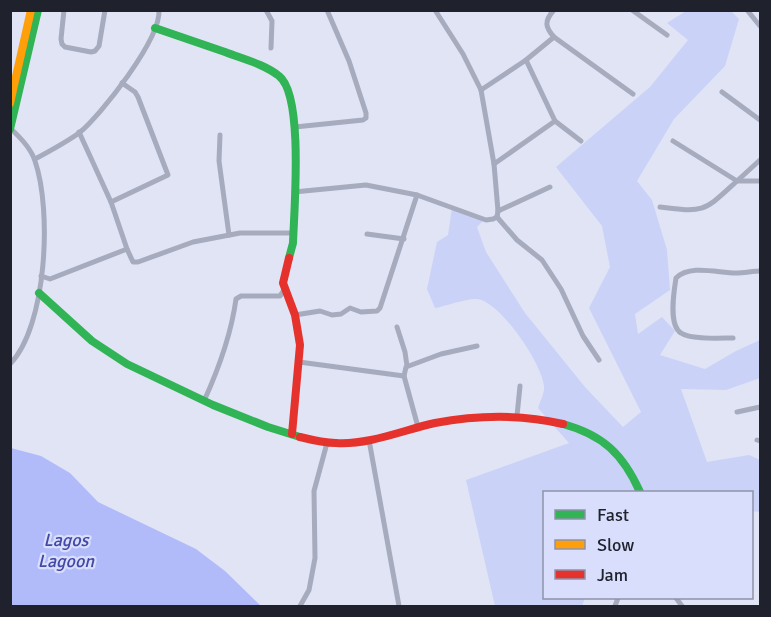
<svg xmlns="http://www.w3.org/2000/svg" width="771" height="617" font-family="Signika,sans-serif">
  <style>
    .green { fill: #cbd2f8 }
    .water { fill: #b2bbf9 }
    .lines { fill: none; stroke-linecap: round; stroke-linejoin: round }
    .street { stroke: #a7abbe; stroke-width: 5 }
    .fast { stroke: #30b455; stroke-width: 8 }
    .slow { stroke: #ff9f0a; stroke-width: 8 }
    .jam { stroke: #e5322d; stroke-width: 8 }
    .labels { text-anchor: middle; stroke-width: 4.5; stroke-linejoin: round; paint-order: stroke }
    .water-label { font-size: 18px; font-style: italic; fill: #4348a5; stroke: #d8defc }
  </style>
  <rect width="100%" height="100%" fill="#e0e4f4"/>
  <path class="green" d="M686 11H731L739 19 725 66 674 119 637 181 652 200 667 250 670 290 635 314 638 334 662 317 675 331 660 355 705 369 736 351 760 340V378L726 390 681 389 707 462 749 455 760 460V512L752 511V492H544V598H585L582 606H495L466 480 569 443 538 408C540 402 545 392 544 386 542 364 500 301 477 299 467 298 446 306 435 308L427 289 437 242 448 235 452 208 485 219 477 227 486 252 525 313 585 387 623 427 641 412 589 308 610 267 602 226 556 167 650 87 688 40 667 23Z"/>
  <path class="water" d="M11 448 41 456 70 473 98 502 196 549 225 571 261 606H11Z"/>
  <g class="lines">
    <g class="street">
      <path d="M64 10 61 39 62 44 65 47 91 52 95 51 99 46 105 10"/>
      <path d="M266 10 272 21 271 48"/>
      <path d="M435 10 463 54 481 90 494 164 498 211 497 217"/>
      <path d="M554 10C544 21 545 27 554 37L633 94"/>
      <path d="M632 10 667 35"/>
      <path d="M747 10 760 26"/>
      <path d="M481 90 526 60 554 37"/>
      <path d="M722 92 760 120"/>
      <path d="M555 121 581 141"/>
      <path d="M295 127 363 120 366 118V113L349 61 327 10"/>
      <path d="M10 128C20 137 31 148 35 161 52 210 47 326 10 364"/>
      <path d="M79 132 111 202 127 249 133 262H138L193 242 240 233H292"/>
      <path d="M220 135 219 161 229 235"/>
      <path d="M673 141 737 181 760 160"/>
      <path d="M35 159C50 151 65 143 79 133 101 115 161 39 159 10"/>
      <path d="M494 164 555 121 526 60"/>
      <path d="M294 192 366 185 417 195 486 220 493 219 497 217"/>
      <path d="M111 202 168 175 138 97 135 92 122 83"/>
      <path d="M660 207C706 213 704 211 737 181H760"/>
      <path d="M498 211 550 187"/>
      <path d="M497 217 517 240 542 260 561 289 583 336 599 360"/>
      <path d="M367 234 404 239"/>
      <path d="M41 276 50 279 127 249"/>
      <path d="M295 315 320 311 332 315 341 314 350 308 361 312 377 311 380 308 417 195"/>
      <path d="M397 327 405 352 407 366"/>
      <path d="M733 338C721 338 691 340 681 333 668 325 674 291 676 278 690 264 718 273 736 273 744 273 753 271 760 271"/>
      <path d="M299 362 404 376"/>
      <path d="M204 401C219 368 231 336 236 299L241 296H280L284 290"/>
      <path d="M737 412 760 407"/>
      <path d="M517 416 520 386"/>
      <path d="M418 427 404 376 406 367 441 354 477 346"/>
      <path d="M369 440 399 606"/>
      <path d="M757 440 760 441"/>
      <path d="M676 598 682 606"/>
      <path d="M300 606 309 590 315 558 314 491 327 443"/>
      <path d="M615 606 618 598"/>
    </g>
    <g class="fast">
      <path d="M155 28C178 36 201 44 225 52 243 59 264 64 279 76 304 95 294 211 293 243L289 258"/>
      <path d="M10 129 38 10"/>
      <path d="M39 293 92 341 127 364 213 405 268 427 300 437"/>
      <path d="M563 424C603 435 623 454 640 492"/>
    </g>
    <path class="slow" d="M10 103 31 10"/>
    <g class="jam">
      <path d="M289 258 283 283 295 315 300 345 292 434"/>
      <path d="M300 437C312 440 324 443 336 443 370 445 403 430 435 423 478 415 520 414 563 424"/>
    </g>
  </g>
  <g class="labels">
    <g class="water-label">
      <text x="66" y="546">Lagos<tspan x="66" dy="21">Lagoon</tspan></text>
    </g>
  </g>
  <rect width="771" height="617" fill="none" stroke="#1f212c" stroke-width="24"/>
  <rect x="543" y="491" width="210" height="108" fill="#d8defc" stroke="#8e92a9" stroke-width="1.5"/>
  <rect x="555" y="510" width="30" height="9" fill="#30b455" stroke="#8e92a9" stroke-width="1.5"/>
  <text x="597" y="521" font-size="18" fill="#1f212c">Fast</text>
  <rect x="555" y="540" width="30" height="9" fill="#ff9f0a" stroke="#8e92a9" stroke-width="1.5"/>
  <text x="597" y="551" font-size="18" fill="#1f212c">Slow</text>
  <rect x="555" y="570" width="30" height="9" fill="#e5322d" stroke="#8e92a9" stroke-width="1.5"/>
  <text x="597" y="581" font-size="18" fill="#1f212c">Jam</text>
</svg>
